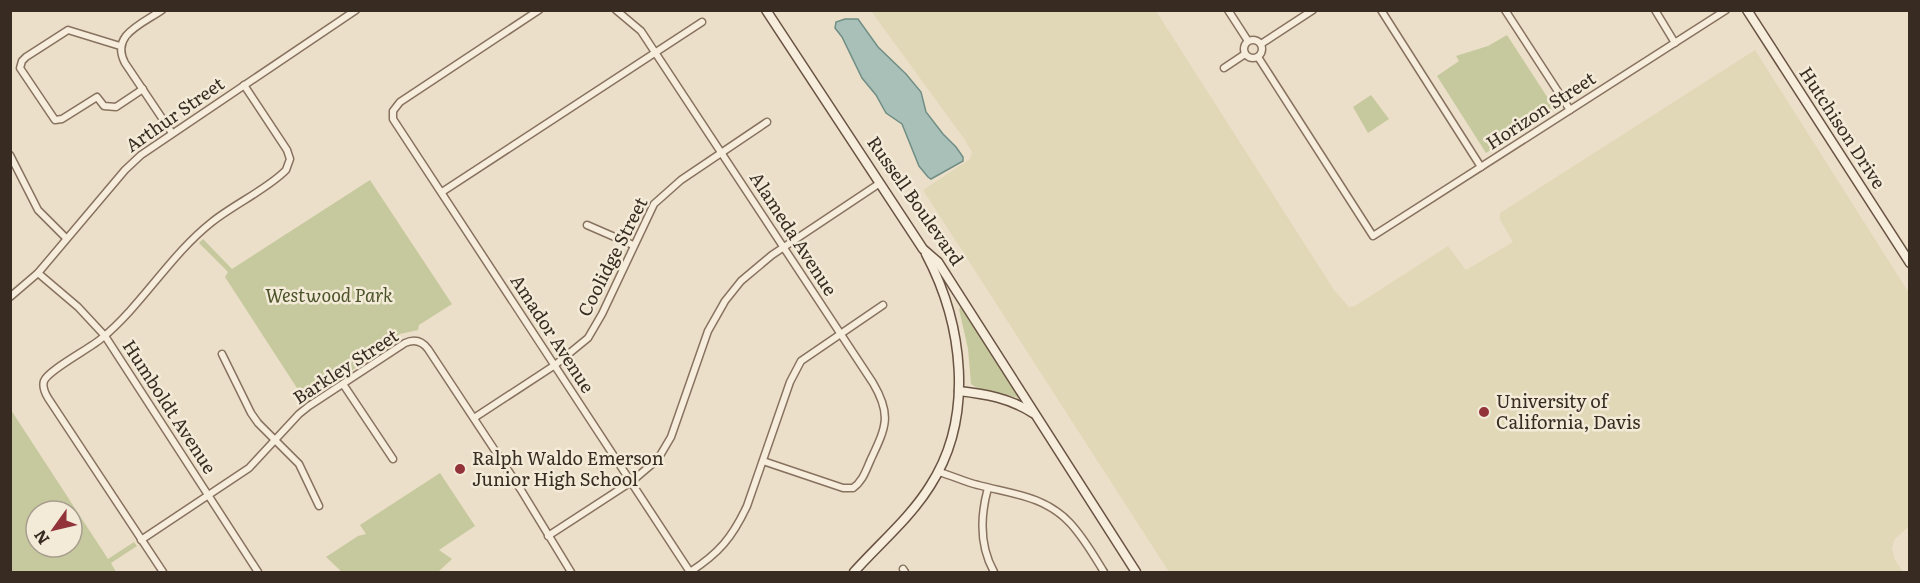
<svg xmlns="http://www.w3.org/2000/svg" width="1920" height="583" font-family="Literata,serif">
  <style>
    .farmland { fill: #e1d8b7 }
    .green { fill: #c6c99d; fill-rule: evenodd }
    .water { fill: #a9c0b8; stroke: #708e85; stroke-width: 1.5 }
    .lines { fill: none; stroke-linecap: round; stroke-linejoin: round }
    .street-casing { stroke: #87725f; stroke-width: 9 }
    .secondary-casing { stroke: #695342; stroke-width: 11 }
    .street { stroke: #f7eddc; stroke-width: 6 }
    .secondary { stroke: #f7eddc; stroke-width: 8 }
    .poi-dot { fill: #913339; stroke: #f3ead8; stroke-width: 2 }
    .labels { text-anchor: middle; stroke-width: 5; stroke-linejoin: round; paint-order: stroke }
    .street-label { font-size: 18px; fill: #382b21; stroke: #f3ead8 }
    .park-label { font-size: 18px; font-style: italic; fill: #4b5329; stroke: #f3ead8 }
    .poi-label { font-size: 18px; fill: #382b21; stroke: #f3ead8; text-anchor: start }
  </style>
  <rect width="100%" height="100%" fill="#ecdfc9"/>
  <path class="farmland" d="M871 11H1156L1334 290 1349 307 1355 306 1448 246 1466 270 1513 242 1500 220V213L1755 50 1909 293V526L1894 540 1892 549 1895 560 1903 572H1169L923 190 970 159 972 152 965 140Z"/>
  <g class="green">
    <path d="M1507 35 1555 109 1486 153 1437 76 1459 61 1456 56 1459 55 1488 46Z"/>
    <path d="M1371 95 1389 119 1368 133 1353 107Z"/>
    <path d="M370 180 452 304 419 325 418 330 400 334 386 347 306 402 225 277 228 272 199 243 203 239 232 269Z"/>
    <path d="M961 307 1019 398 977 388 971 384 968 349 959 309Z"/>
    <path d="M11 410 108 559 134 542 137 546 111 563 116 572H11ZM36 511H72V547H36Z"/>
    <path d="M440 473 475 526 439 550 452 559 438 572H342L326 557 358 536 366 534 360 525Z"/>
  </g>
  <path class="water" d="M845 19H858L878 47 906 74 921 92 926 112 943 134 956 147 963 157V161L931 179 928 177 919 166 902 124 886 113 876 95 862 78 842 37 835 28 836 22Z"/>
  <g class="lines">
    <defs>
      <g id="street">
        <path d="M162 10C142 24 110 35 125 63L172 133"/>
        <path d="M539 10 400 102 393 111V119L690 572"/>
        <path d="M616 10 641 31 873 383C892 415 886 427 871 459 866 470 863 481 853 488H843L763 461"/>
        <path d="M1228 10 1248 41"/>
        <path d="M1381 10 1481 167"/>
        <path d="M1505 10 1570 110"/>
        <path d="M1655 10 1675 43"/>
        <circle cx="1253" cy="49" r="9"/>
        <path d="M1261 44 1313 10"/>
        <path d="M120 46 68 30 26 57 22 61 20 68 55 120 62 119 97 97 104 106 116 107 143 89"/>
        <path d="M1258 57 1373 236 1726 10"/>
        <path d="M1224 68 1245 54"/>
        <path d="M10 155 38 210 66 238"/>
        <path d="M442 192 702 22"/>
        <path d="M587 225 633 245"/>
        <path d="M38 273 78 307 105 336 258 572"/>
        <path d="M10 297 38 273 125 170 141 155 356 10"/>
        <path d="M222 354 251 413 258 423 299 464 319 506"/>
        <path d="M343 384 393 459"/>
        <path d="M474 418 555 365 588 338 602 314 654 204 681 180 767 122"/>
        <path d="M939 472C953 476 965 482 978 485 1012 494 1045 496 1070 523 1084 538 1094 556 1104 572"/>
        <path d="M988 488C980 517 979 545 994 572"/>
        <path d="M548 536 631 482 658 459 671 437 708 331 725 301 741 281 772 255 880 183"/>
        <path d="M141 540 249 468 299 414 309 406 405 343C414 339 422 341 428 349L521 490 571 572"/>
        <path d="M903 569 905 572"/>
        <path d="M163 572 48 398C45 393 42 387 44 381 48 370 91 348 102 338 143 304 170 255 212 222 233 205 269 188 286 170L290 159 287 150 244 85"/>
        <path d="M690 572C719 553 732 538 747 506L790 382 801 361 883 305"/>
      </g>
      <g id="secondary">
        <path d="M766 10 923 249 938 262 1136 572"/>
        <path d="M1747 10 1910 263"/>
        <path d="M959 391C986 394 1009 398 1033 413"/>
        <path d="M854 572C879 544 910 518 930 486 975 417 963 324 926 254"/>
      </g>
    </defs>
    <use href="#street" class="street-casing"/>
    <use href="#secondary" class="secondary-casing"/>
    <use href="#street" class="street"/>
    <use href="#secondary" class="secondary"/>
  </g>
  <g class="poi-dot">
    <circle cx="1484" cy="412" r="6"/>
    <circle cx="460" cy="469" r="6"/>
  </g>
  <g class="labels">
    <g class="street-label">
      <text transform="translate(1541 111) rotate(-33)" y="6">Horizon Street</text>
      <text transform="translate(175 115) rotate(-35)" y="6">Arthur Street</text>
      <text transform="translate(1842 128) rotate(57)" y="6">Hutchison Drive</text>
      <text transform="translate(915 201) rotate(55)" y="6">Russell Boulevard</text>
      <text transform="translate(793 234) rotate(57)" y="6">Alameda Avenue</text>
      <text transform="translate(613 257) rotate(-63)" y="6">Coolidge Street</text>
      <text transform="translate(552 334) rotate(57)" y="6">Amador Avenue</text>
      <text transform="translate(346 367) rotate(-33)" y="6">Barkley Street</text>
      <text transform="translate(169 407) rotate(57)" y="6">Humboldt Avenue</text>
    </g>
    <g class="park-label">
      <text x="329" y="302">Westwood Park</text>
    </g>
    <g class="poi-label">
      <text x="1496" y="408">University of<tspan x="1496" dy="21">California, Davis</tspan></text>
      <text x="472" y="465">Ralph Waldo Emerson<tspan x="472" dy="21">Junior High School</tspan></text>
    </g>
  </g>
  <rect width="1920" height="583" fill="none" stroke="#382b21" stroke-width="24"/>
  <g transform="translate(54 529) rotate(236)"><circle r="28" fill="#f3ead8" stroke="#a89e8f" stroke-width="1.5"/>
  <path d="M0-4.5L10 22L0 15L-10 22Z" fill="#913339"/>
  <text y="-9" font-size="16" font-weight="bold" text-anchor="middle" fill="#382b21">N</text>
  </g>
</svg>
